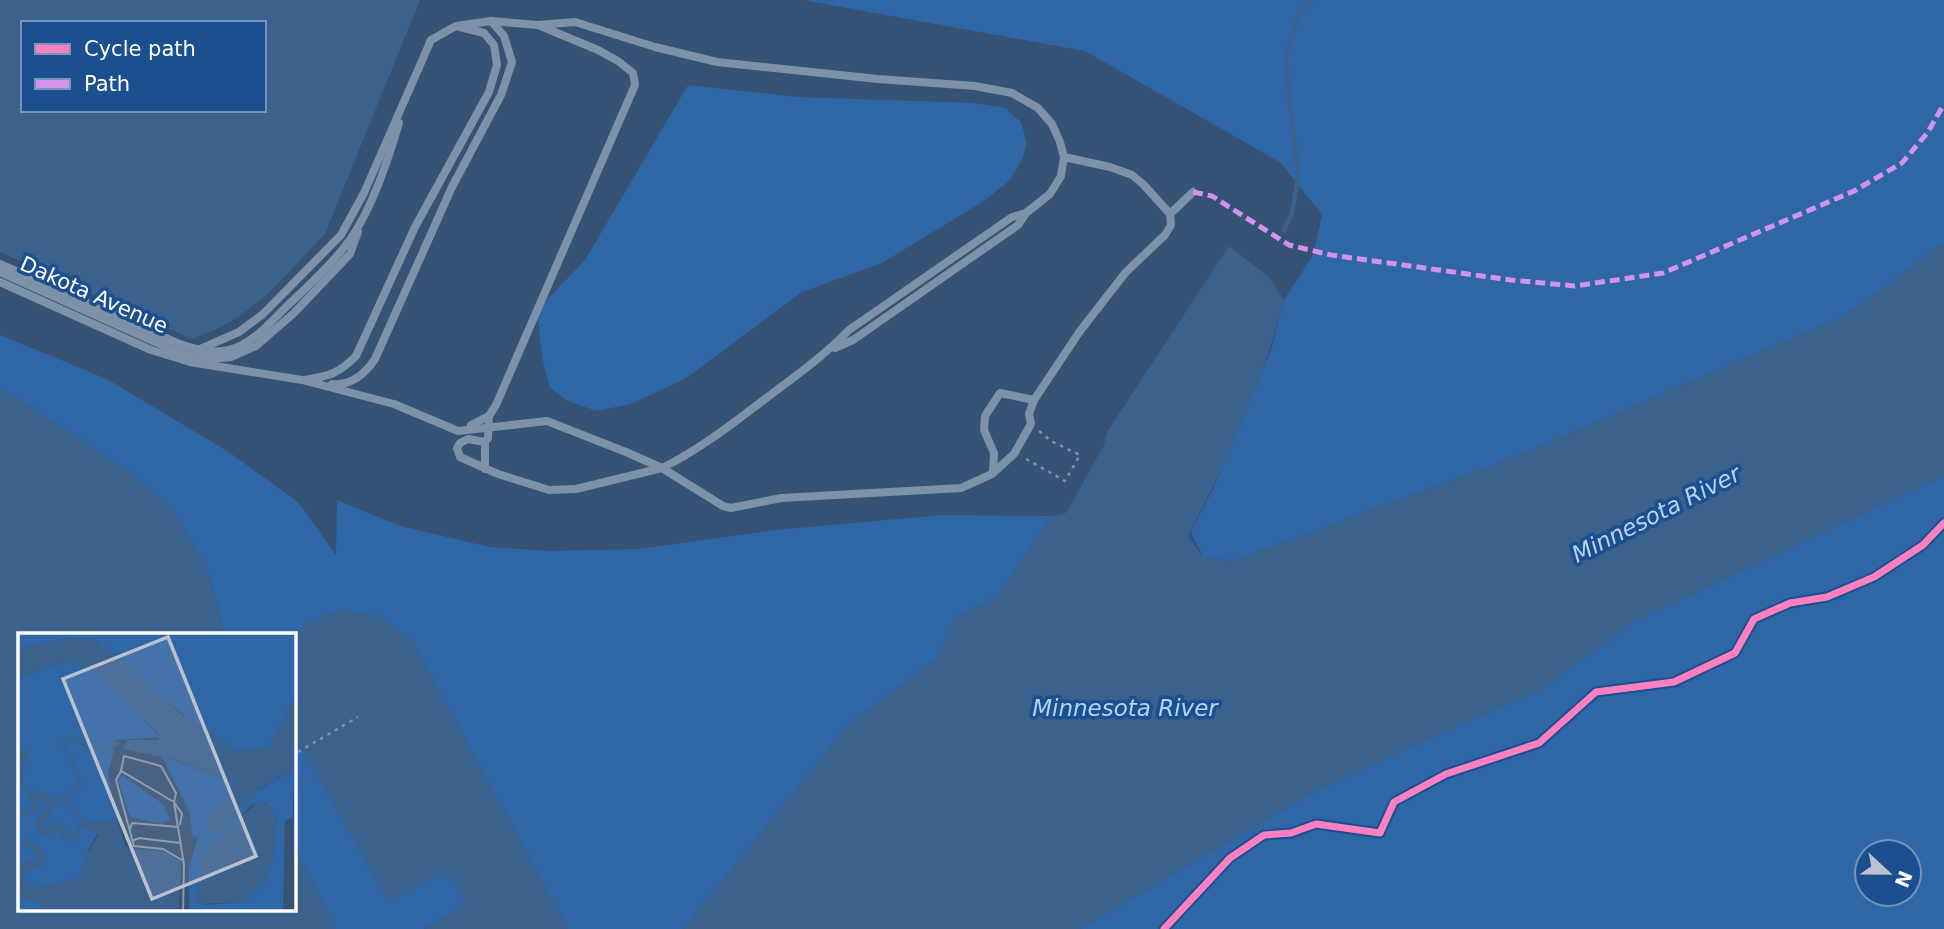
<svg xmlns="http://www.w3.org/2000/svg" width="1944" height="929" font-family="'DejaVu Sans',sans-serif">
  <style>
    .green { fill: #2f66a5; fill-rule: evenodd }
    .water { fill: #3b618d; fill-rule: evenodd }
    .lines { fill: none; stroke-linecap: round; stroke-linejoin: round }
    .stream { stroke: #3b618d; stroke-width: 4.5 }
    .path { stroke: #7d92a8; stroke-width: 2.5; stroke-dasharray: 3.5 5; stroke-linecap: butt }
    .lane { stroke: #7d92a8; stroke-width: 8 }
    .quiet { stroke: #d193ec; stroke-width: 5; stroke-dasharray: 10 5; stroke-linecap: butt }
    .cycleway-casing { stroke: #1b4f8f; stroke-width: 11 }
    .cycleway { stroke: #ff80c0; stroke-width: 7 }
    .labels { text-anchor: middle; stroke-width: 7; stroke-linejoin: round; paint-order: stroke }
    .street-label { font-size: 21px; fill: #fff; stroke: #1b4f8f }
    .water-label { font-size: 23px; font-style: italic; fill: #b5d3f5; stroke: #1b4f8f }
    .inset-river { fill: none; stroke: #3b618d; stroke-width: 3.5 }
    .inset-road { fill: none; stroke: #8697ac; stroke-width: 2 }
    .view { fill: #b9c2ce; fill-opacity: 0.15; stroke: #b9c2ce; stroke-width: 3.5 }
    .inset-edge { fill: none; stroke: #fff; stroke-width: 3.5 }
  </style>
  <rect width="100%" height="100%" fill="#365274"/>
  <g class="green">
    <path d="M803 0H1944V243L1846 315 1515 457 1233 561 1203 557 1191 532 1212 491 1272 347 1284 300 1313 255 1322 215 1281 163 1085 51Z"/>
    <path d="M688 85 798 97 975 103 1005 108 1021 122 1027 143 1022 160 1009 181 984 201 882 263 802 292 685 379 631 404 596 411 566 400 550 388 542 357 537 310 585 260Z"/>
    <path d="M0 335 107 379 229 452 299 503 336 555 337 500 400 526 490 547 550 551 639 549 775 530 942 515 1051 516 998 596 957 617 936 659 850 723 683 929H568L411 639 309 621 294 638V635H223V627L207 568 173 510 129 472 21 400 0 389Z"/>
    <path d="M1944 476V929H1080L1312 793 1415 745 1280 690 1887 502ZM1867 852H1909V894H1867Z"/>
    <path d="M294 734 388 900 448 870 466 904 424 929H335L294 845Z"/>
  </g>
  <g class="water">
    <path d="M0 0H420L325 234 270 292 239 317 215 330 192 339 0 252ZM23 23H264V110H23Z"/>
    <path d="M1944 243V476L1634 622 1543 689 1443 733 1312 793 1080 929H683L850 723 936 659 956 617 998 596 1051 516 1066 513 1104 445 1107 432 1229 246 1269 277 1284 300C1263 382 1227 461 1188 536L1203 557 1233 561 1515 457 1846 315Z"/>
    <path d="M0 389 21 400 130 472 173 510 207 568 223 627V635H19V910H294V845L335 929H0Z"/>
    <path d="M340 609 379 616 411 639 568 929H424L466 904 448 870 388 901 294 734V638L309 621Z"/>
  </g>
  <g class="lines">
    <path class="stream" d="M1284 230 1292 214 1298 176 1285 59 1298 16 1311 0"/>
    <g class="path">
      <path d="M1026 459 1065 481 1080 455 1051 441 1039 431"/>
      <path d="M298 752 358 717"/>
    </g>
    <g class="lane">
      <path d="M1170 214 1193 192"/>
      <path d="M0 264 177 343C194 349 211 354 229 350 251 345 270 323 285 308 304 290 325 271 342 250 368 220 388 161 399 123"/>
      <path d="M0 272 173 350 196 357 213 359 231 357 256 346 294 313 350 254 358 232"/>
      <path d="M0 282 151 350 190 362 302 380 394 404 458 431 547 421 626 452 662 468C699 450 732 424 765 399 794 377 824 356 849 330L1012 217 1026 213 1050 194 1061 176 1064 157 1060 142 1052 124 1038 108 1012 93 975 86 878 79 717 62 655 47 575 22 538 25 491 21 456 26 431 40 364 193 341 235 263 314 239 332 198 350"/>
      <path d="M835 348 853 340 1018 225 1026 213"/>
      <path d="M305 380C329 376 338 374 356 356L415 227 489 92 497 65 494 45 484 33 460 27"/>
      <path d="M332 384C352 386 365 374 375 359L452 187 501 95 512 62 504 36 491 21"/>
      <path d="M489 416 488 438 485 442 468 439 460 443 457 448 460 457 498 474 549 490 576 489 662 468 723 506 731 508 781 498 961 488 992 474 1014 454 1031 424 1029 414 1034 400 1080 331 1126 272 1165 235 1171 225 1170 214 1143 184 1132 175 1110 167 1064 157"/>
      <path d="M471 425 489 416 496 405 635 85 633 73 618 61 598 50 538 25"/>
      <path d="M485 442V469"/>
      <path d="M993 473 994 453 984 430 985 416 1000 393 1034 400"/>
    </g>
    <path class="quiet" d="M1193 192 1212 196 1289 245 1331 255 1511 280 1575 286 1663 273 1854 191 1902 163 1928 132 1944 104"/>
    <defs>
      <path id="cycleway" d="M1164 929 1230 858 1264 835 1291 833 1316 824 1380 833 1394 802 1446 774 1539 743 1596 692 1674 682 1735 653 1754 619 1790 603 1827 597 1874 577 1923 545 1944 523"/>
    </defs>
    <use href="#cycleway" class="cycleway-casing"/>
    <use href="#cycleway" class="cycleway"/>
  </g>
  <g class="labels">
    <g class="street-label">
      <text transform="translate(94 295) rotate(24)" y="7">Dakota Avenue</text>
    </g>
    <g class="water-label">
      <text transform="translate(1656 514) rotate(-27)" y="8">Minnesota River</text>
      <text x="1125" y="716">Minnesota River</text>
    </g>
  </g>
  <g transform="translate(18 633)">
    <rect width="278" height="278" fill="#365274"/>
    <path d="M0 0H278V63L250 115 220 118 193 104 154 72 153 90 104 30 80 9 50 5 0 16ZM47 29 62 31 85 43 142 104 98 107 90 141 99 186 70 190 64 194 80 199 70 218H145L161 278H0V45ZM144 123 218 150 199 203 217 181 211 175 214 172 275 137V184L267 188 265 278H171V236L180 203 175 205 171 178ZM247 170 259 185 254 230 247 247 225 269 188 272 183 223 206 204 234 171ZM105 143 145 171 152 186 144 191 112 184 100 147Z" fill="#2f66a5" fill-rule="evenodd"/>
    <path d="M50 5 72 6 88 14 163 81 220 118 250 115 278 63V187L274 137 241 156 221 177 214 172 212 175 218 181 203 199 190 202 187 190 218 150 155 126 105 116 109 107H140L141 101 73 35 46 29 0 45V16ZM0 111 11 122V128L1 135 7 138 4 145 9 158 30 160 36 166 35 177 23 195 43 189 53 204 62 191 99 186 108 215 145 218 163 228 161 278H33L25 276 18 265 3 269 0 231 17 226 13 214 0 217V212L12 206 29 225 26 233 7 237 9 252 15 255 64 244V230L80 203 71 193 63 195 58 208 51 209 44 206 41 196 29 203 19 200 17 189 29 173 19 165 22 176 0 185V180L16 172 0 148ZM240 168 254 175 259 185 254 231 247 247 225 269 178 271 183 223Z" fill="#3b618d"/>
    <path class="inset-river" d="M48 166 69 194 80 199M35 168 47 165 63 151 45 108 57 106 76 118 101 110"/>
    <path class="inset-road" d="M103 138 106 123 143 133 158 160 156 169 164 181 162 192M112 196 114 190 161 194M114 208 121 205 162 210M164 227 145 216 116 213 98 147 103 138 156 169 166 232 165 278"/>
    <path class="view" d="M150 4 238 223 134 266 45 46Z"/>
    <rect width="278" height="278" class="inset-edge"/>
  </g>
  <rect x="21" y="21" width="245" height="91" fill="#1b4f8f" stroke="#7695bc" stroke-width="2"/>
  <rect x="35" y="44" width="35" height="10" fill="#ff80c0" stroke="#7695bc" stroke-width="2"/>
  <text x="84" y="56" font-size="21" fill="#ffffff">Cycle path</text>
  <rect x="35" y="79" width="35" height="10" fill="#d193ec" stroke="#7695bc" stroke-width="2"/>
  <text x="84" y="91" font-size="21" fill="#ffffff">Path</text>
  <g transform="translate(1888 873) rotate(112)"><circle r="33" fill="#1b4f8f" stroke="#7695bc" stroke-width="2"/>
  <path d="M0-5L12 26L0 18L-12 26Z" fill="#b9c2ce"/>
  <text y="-10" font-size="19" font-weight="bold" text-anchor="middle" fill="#ffffff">N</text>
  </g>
</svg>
